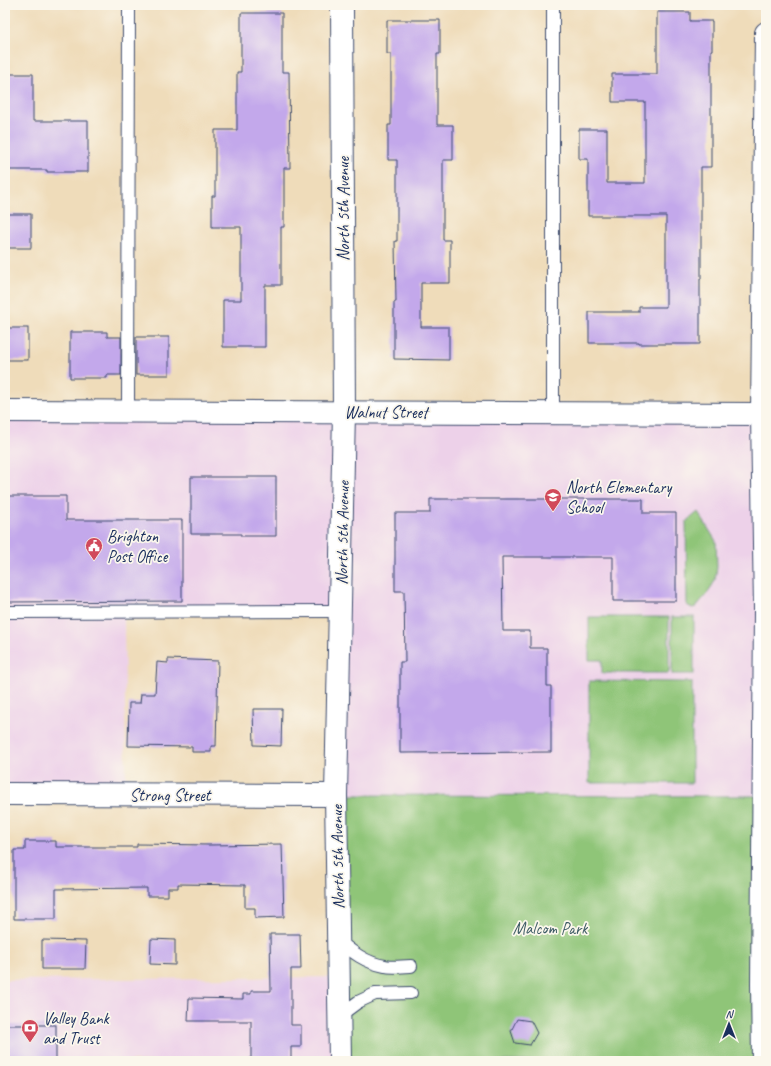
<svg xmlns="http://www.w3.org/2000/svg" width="771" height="1066" font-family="Caveat,sans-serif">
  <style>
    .built { fill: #edd1e9 }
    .green { fill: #8fc578; stroke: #557a6b }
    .building { fill: #c3a8eb }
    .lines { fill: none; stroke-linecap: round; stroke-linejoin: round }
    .service-casing { stroke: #3b496c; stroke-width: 14 }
    .minor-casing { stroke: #3b496c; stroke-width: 24 }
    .service { stroke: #fff; stroke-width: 12 }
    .minor { stroke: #fff; stroke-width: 22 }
    .labels { text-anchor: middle; stroke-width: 3.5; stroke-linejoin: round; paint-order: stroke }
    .street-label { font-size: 17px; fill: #1b2f5e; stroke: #fbf7ec }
    .poi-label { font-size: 17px; fill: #1b2f5e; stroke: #fbf7ec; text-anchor: start }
    .park-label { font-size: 17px; fill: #3e5c66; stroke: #fbf7ec }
  </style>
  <rect width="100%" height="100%" fill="#fbf7ec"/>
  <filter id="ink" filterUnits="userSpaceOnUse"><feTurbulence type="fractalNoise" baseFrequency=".025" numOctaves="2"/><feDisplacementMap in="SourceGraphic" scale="8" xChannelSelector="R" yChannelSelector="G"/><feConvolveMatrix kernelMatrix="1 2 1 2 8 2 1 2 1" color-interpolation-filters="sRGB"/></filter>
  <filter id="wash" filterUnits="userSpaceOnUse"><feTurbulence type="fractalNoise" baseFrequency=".012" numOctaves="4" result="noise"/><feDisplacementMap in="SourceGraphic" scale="16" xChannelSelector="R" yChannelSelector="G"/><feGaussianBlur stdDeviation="0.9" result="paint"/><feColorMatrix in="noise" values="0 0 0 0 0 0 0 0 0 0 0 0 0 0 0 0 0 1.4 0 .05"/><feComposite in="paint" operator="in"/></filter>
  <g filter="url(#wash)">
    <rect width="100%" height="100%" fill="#efdcba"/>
    <g class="built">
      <path d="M5 411 762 414 764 796 336 795 340 611H124L126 794H5Z"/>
      <path d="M339 977 340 1061H5V980Z"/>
    </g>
    <g class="green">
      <path d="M698 512 716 541 717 567 715 580 710 590 696 607 692 608 687 605 686 522Z"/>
      <path d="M589 617H669V673H602V660H589Z"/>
      <rect x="672" y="617" width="22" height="57"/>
      <path d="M589 681 692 682V783H589Z"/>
      <path d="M336 795 764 796 763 1061H340Z"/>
    </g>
    <g id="blocks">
      <g class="building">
        <path d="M657 12H690V21H712V50H711V167H701V279H700V344H639V343H589V312H639V307H666V216H588V159H579V129H607V183H645V102H612V74H657Z"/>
        <path d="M241 13H282V72H289L290 168H284V227H281V285H265V347H223V300H241V227H212V196H215V130H237V72H241Z"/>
        <path d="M387 20H440V54H437V125H453V160H443V240H450V283H421V327H449V360L394 359V302H396L395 241H397V160H388V125H391V54H387Z"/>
        <path d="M5 74H33V121H88V172H47V170H5Z"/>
        <rect x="5" y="214" width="26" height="34"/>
        <rect x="5" y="328" width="23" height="32"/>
        <path d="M70 332H107V337H121V375H107V378H70Z"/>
        <rect x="136" y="337" width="33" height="38"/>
        <path d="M191 477H276V536H241V534H191Z"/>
        <path d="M5 496H66V520H182V601L5 602Z"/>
        <path d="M430 499H643V513H676V601H613V557H502L503 631H530V648H547V686H551V752L400 753V662H405L404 591H395V513H430Z"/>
        <path d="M168 659 218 661 216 746H211V752H192V747L128 746 129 703H140L141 694H155L157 662 168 663Z"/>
        <path d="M253 709H282L281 746 254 745Z"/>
        <path d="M25 841H56V847H137V844L209 845 282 844 284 917 255 918V908H245V885L178 884V888H168V896H147V888L56 889V919H14V850H25Z"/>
        <path d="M270 934H300L301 969H291V1025H301V1047H291V1061H251V1021H188L189 998 243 999V994H251V991H271Z"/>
        <path d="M151 939 175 940V965L150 964Z"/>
        <path d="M42 940 86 941 85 969H42Z"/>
        <path d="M517 1019 531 1021 537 1033 530 1045 515 1043 511 1031Z"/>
        <rect x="5" y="1025" width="51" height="36"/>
      </g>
    </g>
  </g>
  <g filter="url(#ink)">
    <use href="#blocks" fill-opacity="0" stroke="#3b496c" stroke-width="1"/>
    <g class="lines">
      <defs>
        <g id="service">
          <path d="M553 5V413"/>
          <path d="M128 411 129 5"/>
          <path d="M5 612 340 611"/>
          <path d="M338 940C352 952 366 963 385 966 393 968 402 966 411 966"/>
          <path d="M339 1016 358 1002 375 994 411 993"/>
        </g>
        <g id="minor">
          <path d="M5 411 766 414"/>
          <path d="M5 794 336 795"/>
          <path d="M340 1061 336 795 344 412 342 5"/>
          <path d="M763 1061 762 984 765 610 762 414 766 33"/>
        </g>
      </defs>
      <use href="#service" class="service-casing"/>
      <use href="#minor" class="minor-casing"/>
      <use href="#service" class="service"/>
      <use href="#minor" class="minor"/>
    </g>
  </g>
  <defs>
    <symbol id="school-pin" viewBox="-11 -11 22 30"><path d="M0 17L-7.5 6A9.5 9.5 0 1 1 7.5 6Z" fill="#d1495b" stroke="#fbf7ec"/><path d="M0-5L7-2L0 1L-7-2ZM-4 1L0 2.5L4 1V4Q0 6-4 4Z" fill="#fff"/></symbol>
    <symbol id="civic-pin" viewBox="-11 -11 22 30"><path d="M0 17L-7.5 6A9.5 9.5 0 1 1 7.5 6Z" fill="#d1495b" stroke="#fbf7ec"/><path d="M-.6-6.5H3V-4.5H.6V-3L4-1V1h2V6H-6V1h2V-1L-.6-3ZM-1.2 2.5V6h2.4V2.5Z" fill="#fff"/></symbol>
    <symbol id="bank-pin" viewBox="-11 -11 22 30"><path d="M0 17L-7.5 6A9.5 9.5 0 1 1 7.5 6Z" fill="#d1495b" stroke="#fbf7ec"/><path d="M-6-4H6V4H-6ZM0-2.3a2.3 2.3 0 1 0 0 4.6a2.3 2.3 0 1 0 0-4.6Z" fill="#fff"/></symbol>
  </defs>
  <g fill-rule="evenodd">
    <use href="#school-pin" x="543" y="487" width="20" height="27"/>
    <use href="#civic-pin" x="84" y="536" width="20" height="27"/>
    <use href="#bank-pin" x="20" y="1018" width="20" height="27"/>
  </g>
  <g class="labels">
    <g class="street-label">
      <text transform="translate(343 209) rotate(-90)" y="6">North 5th Avenue</text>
      <text x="386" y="418">Walnut Street</text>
      <text transform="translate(342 533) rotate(-89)" y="6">North 5th Avenue</text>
      <text x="170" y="801">Strong Street</text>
      <text transform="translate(337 857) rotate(-91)" y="6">North 5th Avenue</text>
    </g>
    <g class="poi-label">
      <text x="566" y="493">North Elementary<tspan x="566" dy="20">School</tspan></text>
      <text x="107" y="542">Brighton<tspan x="107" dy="20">Post Office</tspan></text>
      <text x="43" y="1024">Valley Bank<tspan x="43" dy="20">and Trust</tspan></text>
    </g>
    <g class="park-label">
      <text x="550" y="934">Malcom Park</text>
    </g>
  </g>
  <rect width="771" height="1066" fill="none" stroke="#fbf7ec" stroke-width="20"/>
  <g transform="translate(729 1024)" stroke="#fbf7ec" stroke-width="3" paint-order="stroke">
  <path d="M0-3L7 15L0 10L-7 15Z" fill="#1b2f5e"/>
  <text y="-6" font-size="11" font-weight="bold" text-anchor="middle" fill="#1b2f5e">N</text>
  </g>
</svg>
